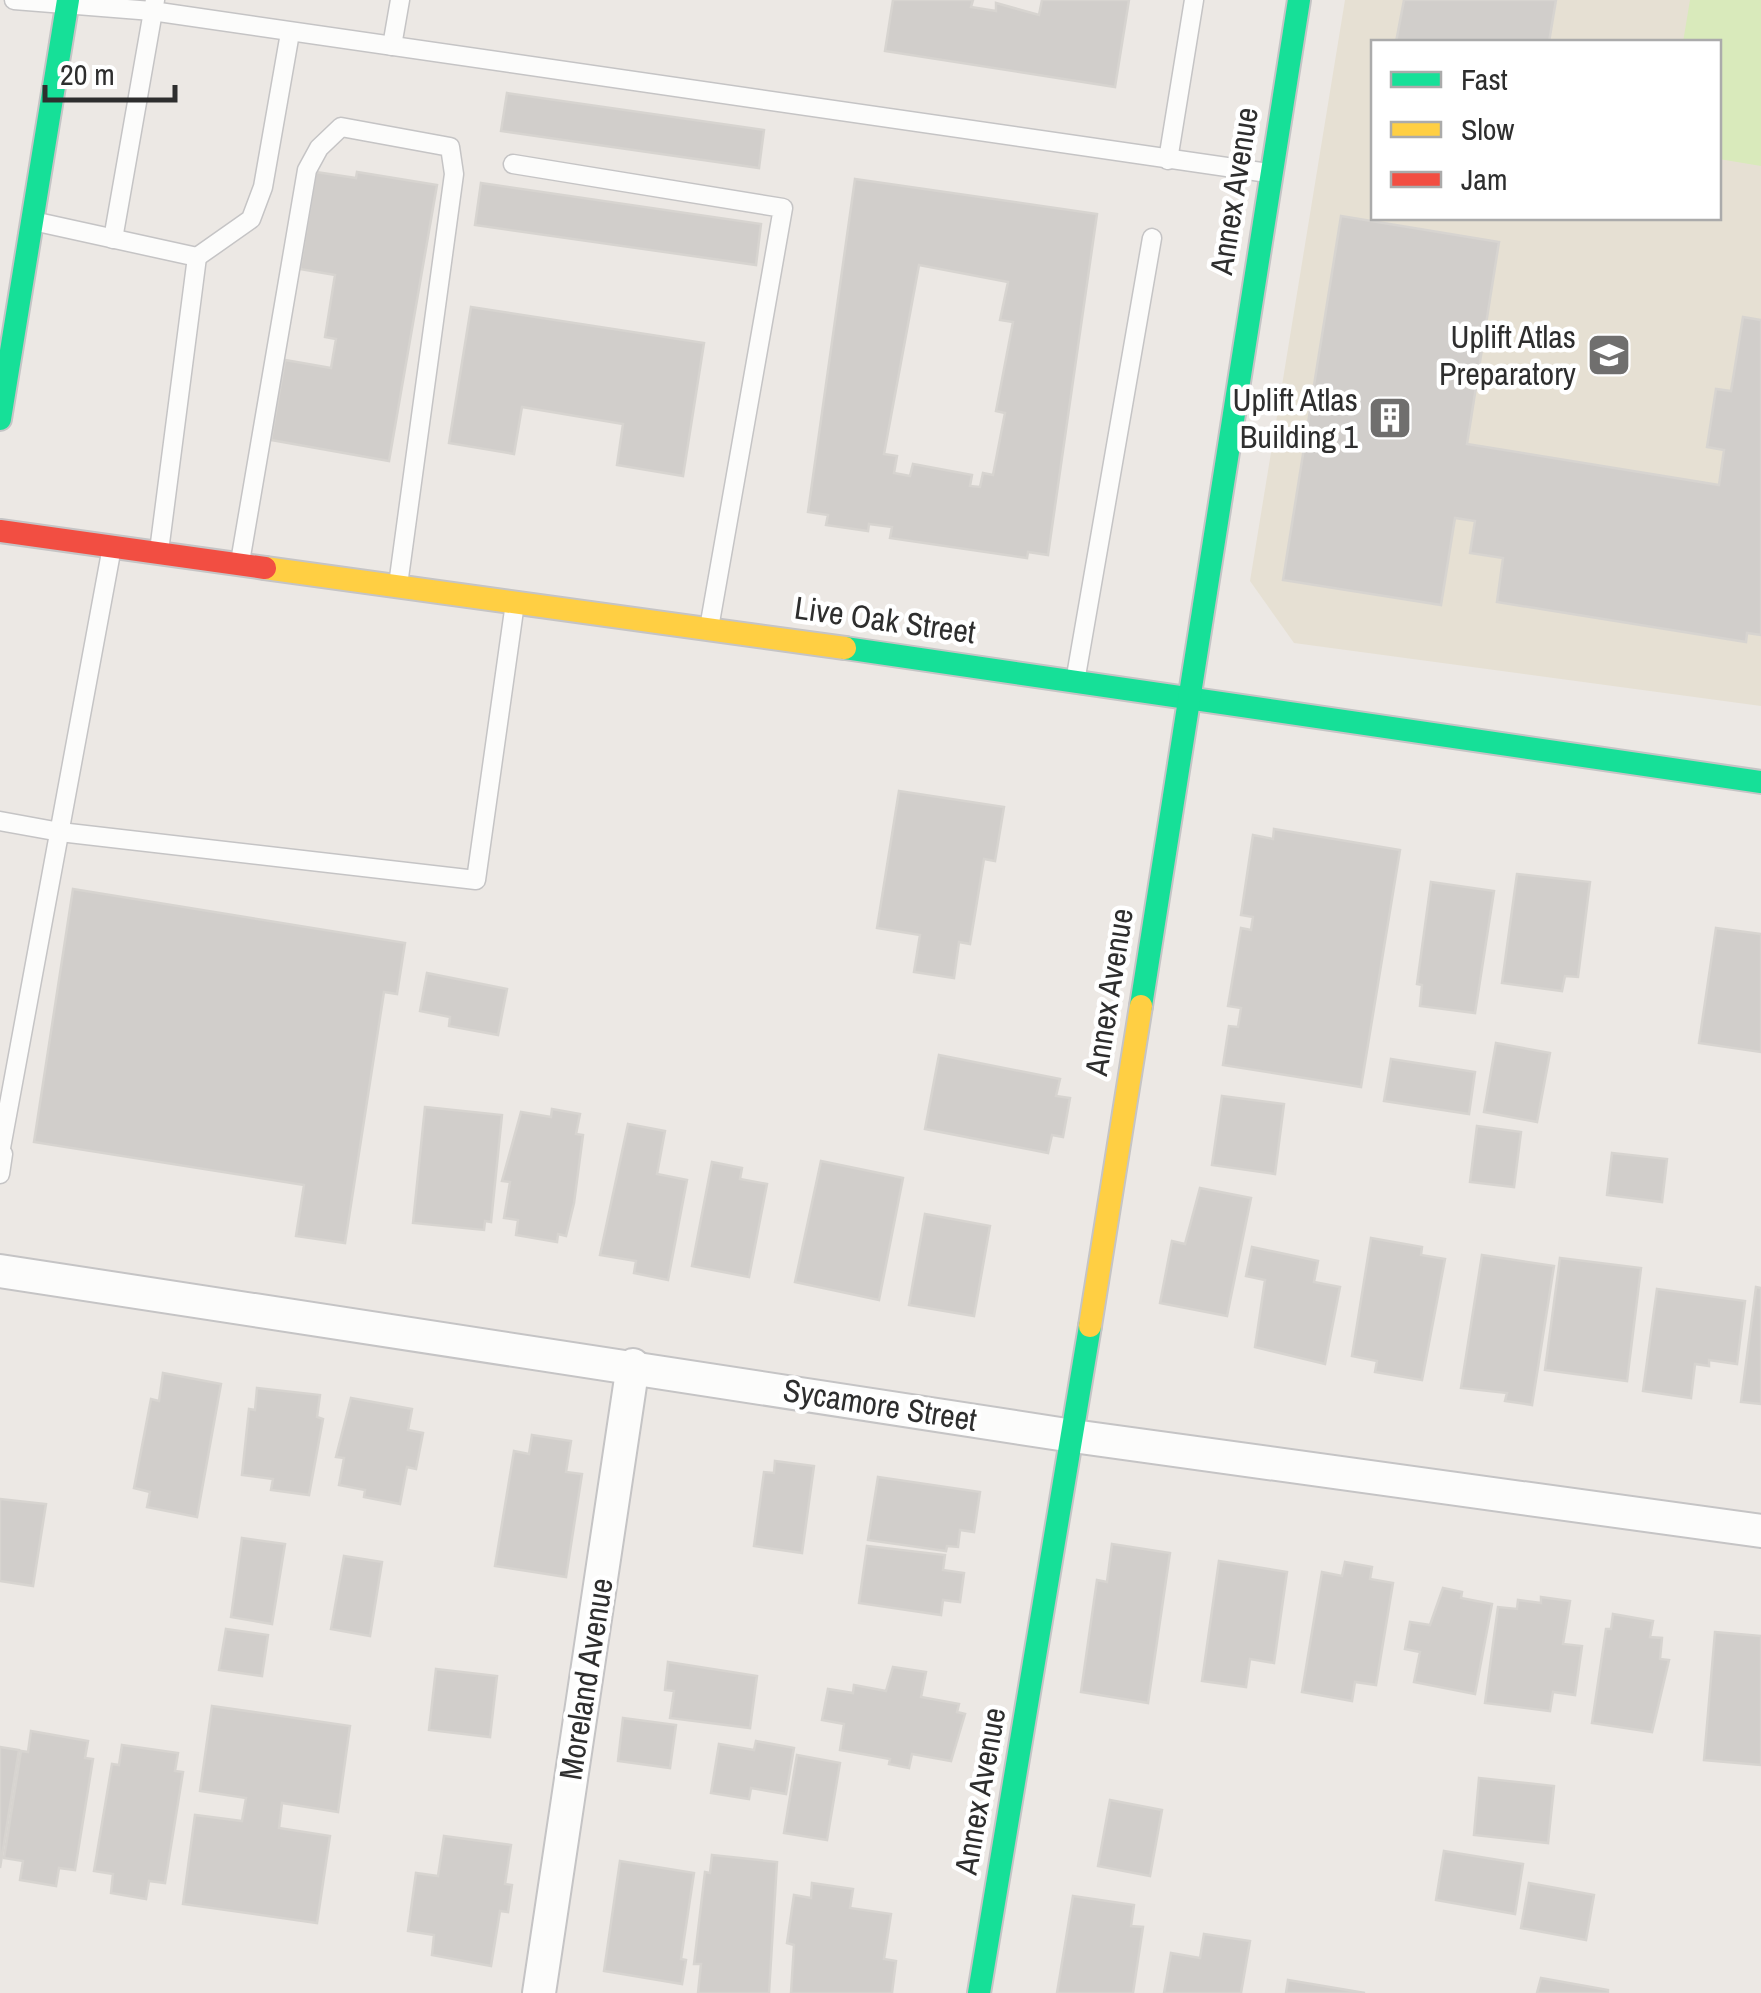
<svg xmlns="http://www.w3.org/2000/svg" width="1761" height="1993" font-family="'Archivo Narrow',sans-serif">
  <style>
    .education { fill: #e6e0d3 }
    .pitch { fill: #d9eabb }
    .building { fill: #d1cecb; stroke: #d7d4d0; stroke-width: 2.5; fill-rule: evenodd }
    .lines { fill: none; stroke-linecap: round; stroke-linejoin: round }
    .lane-casing { stroke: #c5c4c5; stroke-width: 21 }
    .street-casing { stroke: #c5c4c5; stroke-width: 36 }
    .fast-casing { stroke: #c5c4c5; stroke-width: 26 }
    .slow-casing { stroke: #c5c4c5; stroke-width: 26 }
    .jam-casing { stroke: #c5c4c5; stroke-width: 26 }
    .lane { stroke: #fcfcfb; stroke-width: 18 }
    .street { stroke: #fcfcfb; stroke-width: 32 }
    .fast { stroke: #16e098; stroke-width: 22 }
    .slow { stroke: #ffcf43; stroke-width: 22 }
    .jam { stroke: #f24e42; stroke-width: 22 }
    .labels { text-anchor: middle; stroke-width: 9; stroke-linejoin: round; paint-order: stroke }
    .street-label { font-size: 32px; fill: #2e2e2e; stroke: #fff }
    .poi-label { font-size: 32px; fill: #2e2e2e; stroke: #fff; text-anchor: end }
  </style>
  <rect width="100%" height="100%" fill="#ece8e4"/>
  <path class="education" d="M1345 0H1404L1396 42H1374V218H1718V42H1549L1556 0H1761V320L1743 318 1731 391 1716 390 1707 446 1724 450 1719 485 1467 444 1499 242 1341 216 1284 580 1441 605 1455 518 1475 521 1470 553 1503 558 1497 602 1745 642 1747 633 1761 635V706L1294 643 1250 581Z"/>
  <path class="pitch" d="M1690 0H1761V166L1719 159 1718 42H1683Z"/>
  <g class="building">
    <path d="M893 0H973L971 7 996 11V3L1039 15 1042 0H1129L1115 87 885 51Z"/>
    <path d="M1404 0H1556L1549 42H1396Z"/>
    <path d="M507 93 764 130 759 168 501 131Z"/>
    <path d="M316 172 356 178 357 172 437 185 389 461 271 440 285 360 331 368 336 339 325 337 335 275 300 269Z"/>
    <path d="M855 179 1097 214 1048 555 1028 552 1027 558 890 538 892 527 869 524 868 531 826 525 828 515 808 512ZM919 265 1008 282 1000 320 1013 322 996 411 1005 413 993 475 983 473 980 487 970 486 972 475 913 464 910 476 894 473 897 456 884 454Z"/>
    <path d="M481 183 761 224 756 265 475 225Z"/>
    <path d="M1341 216 1499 242 1467 444 1719 485 1724 450 1707 447 1716 389 1731 391 1743 317 1761 320V635L1747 633 1746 642 1497 602 1503 558 1470 553 1475 521 1455 518 1441 605 1283 580Z"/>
    <path d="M471 307 704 343 683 476 617 465 623 424 522 407 514 454 449 443Z"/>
    <path d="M899 791 1004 807 995 861 984 859 970 944 959 942 954 978 914 972 920 935 877 928Z"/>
    <path d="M1274 829 1400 850 1361 1087 1223 1065 1229 1026 1238 1027 1241 1008 1228 1006 1241 928 1251 930 1253 917 1241 915 1253 835 1273 839Z"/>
    <path d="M1517 874 1590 882 1578 977 1565 976 1562 991 1502 983Z"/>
    <path d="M1431 882 1494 891 1475 1013 1420 1006 1422 985 1417 984Z"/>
    <path d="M73 889 405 943 397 994 384 992 345 1243 296 1236 304 1185 34 1142Z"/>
    <path d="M1716 928 1761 934V1052L1699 1043Z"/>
    <path d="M427 973 507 989 498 1035 449 1026 450 1017 420 1011Z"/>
    <path d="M1496 1043 1550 1053 1537 1122 1484 1112Z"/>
    <path d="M939 1055 1060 1079 1056 1096 1070 1098 1063 1137 1052 1135 1048 1153 925 1129Z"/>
    <path d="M1391 1059 1475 1072 1469 1114 1384 1101Z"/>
    <path d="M1222 1096 1284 1104 1275 1174 1212 1165Z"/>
    <path d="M425 1107 502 1115 491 1222 485 1221 484 1230 413 1223Z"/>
    <path d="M552 1109 580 1114 576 1134 583 1135 574 1203 566 1236 558 1234 557 1242 516 1235 518 1220 504 1218 510 1182 502 1181 521 1112 551 1117Z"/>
    <path d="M628 1124 665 1131 657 1174 687 1180 668 1280 634 1273 636 1261 600 1255Z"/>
    <path d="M1477 1126 1521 1132 1514 1187 1470 1182Z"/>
    <path d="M1612 1153 1667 1159 1662 1202 1607 1195Z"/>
    <path d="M821 1161 903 1178 879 1300 795 1282Z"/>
    <path d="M712 1162 742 1168 740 1179 767 1184 749 1277 692 1266Z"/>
    <path d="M1200 1188 1251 1198 1227 1316 1160 1303 1172 1241 1185 1244Z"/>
    <path d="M925 1214 990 1226 974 1316 909 1305Z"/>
    <path d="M1371 1238 1422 1247 1421 1255 1445 1259 1422 1380 1375 1372 1377 1361 1352 1356Z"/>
    <path d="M1252 1247 1318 1261 1314 1282 1340 1287 1325 1364 1255 1347 1265 1280 1246 1276Z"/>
    <path d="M1482 1255 1554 1266 1532 1405 1505 1401 1507 1393 1461 1388Z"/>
    <path d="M1560 1258 1641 1268 1627 1381 1545 1370Z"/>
    <path d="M1756 1287 1761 1288V1404L1741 1402Z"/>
    <path d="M1657 1289 1745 1301 1737 1364 1709 1360V1366L1695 1364 1691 1398 1643 1391Z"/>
    <path d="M163 1373 221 1384 197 1517 147 1507 150 1492 134 1488 151 1399 159 1401Z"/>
    <path d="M257 1388 320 1395 317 1417 323 1419 309 1495 271 1490 273 1479 242 1475 249 1409 255 1410Z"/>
    <path d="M351 1398 412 1409 408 1430 423 1433 416 1469 407 1467 400 1504 364 1497 365 1490 339 1485 344 1458 336 1457Z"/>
    <path d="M532 1435 571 1441 566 1472 582 1474 566 1577 495 1566 514 1451 529 1454Z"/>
    <path d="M775 1461 814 1466 802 1553 754 1546 764 1472 774 1473Z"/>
    <path d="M878 1477 980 1492 974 1532 960 1530 958 1547 947 1546 946 1551 868 1540Z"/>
    <path d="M0 1499 46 1504 33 1586 0 1581Z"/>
    <path d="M242 1538 285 1544 272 1624 231 1617Z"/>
    <path d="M1112 1544 1170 1553 1148 1703 1081 1692 1097 1580 1107 1582Z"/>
    <path d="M867 1546 945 1555 943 1570 964 1573 960 1602 943 1600 941 1615 859 1603Z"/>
    <path d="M344 1556 382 1562 370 1636 331 1629Z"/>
    <path d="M1219 1561 1287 1572 1274 1663 1250 1659 1246 1687 1202 1681Z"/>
    <path d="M1345 1562 1372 1567 1370 1579 1393 1583 1376 1685 1355 1682 1352 1701 1302 1692 1322 1572 1342 1576Z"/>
    <path d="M1443 1588 1462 1592 1461 1598 1492 1604 1475 1694 1414 1682 1420 1652 1405 1649 1410 1622 1430 1625Z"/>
    <path d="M1541 1597 1570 1601 1563 1644 1582 1646 1575 1695 1553 1692 1550 1711 1485 1703 1498 1607 1517 1609 1518 1600 1541 1603Z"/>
    <path d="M1613 1614 1653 1621 1650 1637 1662 1638 1660 1659 1669 1660 1652 1732 1592 1723 1606 1629H1611Z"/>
    <path d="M226 1629 268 1635 262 1676 219 1670Z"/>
    <path d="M1715 1632 1761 1636V1765L1704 1760Z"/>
    <path d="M668 1662 757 1676 750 1728 670 1718 674 1691 665 1690Z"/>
    <path d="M893 1667 926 1672 921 1697 959 1704 957 1712 965 1714 951 1761 912 1754 909 1768 889 1764 890 1759 840 1750 844 1724 822 1720 828 1689 853 1693 854 1685 886 1691Z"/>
    <path d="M436 1669 497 1676 490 1737 429 1730Z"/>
    <path d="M212 1706 350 1726 338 1812 282 1803 279 1828 330 1836 317 1923 183 1904 195 1815 242 1821 246 1798 200 1791Z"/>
    <path d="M623 1718 676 1725 670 1768 618 1761Z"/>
    <path d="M31 1731 88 1741 85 1758 93 1759 75 1870 59 1868 56 1886 20 1880 23 1861 4 1858 21 1751 28 1752Z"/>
    <path d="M756 1741 794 1748 786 1794 751 1788 749 1799 711 1793 719 1744 754 1750Z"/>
    <path d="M122 1745 178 1753 175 1771 183 1772 165 1883 149 1881 146 1899 111 1893 113 1874 94 1871 112 1764 119 1765Z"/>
    <path d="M0 1747 19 1750 0 1868Z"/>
    <path d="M797 1755 840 1763 827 1840 784 1833Z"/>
    <path d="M1479 1778 1554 1786 1548 1843 1474 1835Z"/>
    <path d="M1110 1800 1162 1810 1150 1876 1098 1866Z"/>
    <path d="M444 1836 511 1845 505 1884 512 1885 508 1912 500 1911 491 1966 432 1955 434 1935 408 1931 416 1873 438 1876Z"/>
    <path d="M1444 1851 1523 1864 1515 1914 1436 1900Z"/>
    <path d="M712 1855 777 1862 769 1993H698L701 1964H694L705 1872 710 1873Z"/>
    <path d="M620 1861 694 1873 681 1959 686 1960 682 1984 604 1971Z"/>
    <path d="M812 1883 853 1889 850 1908 891 1914 884 1959 896 1961 892 1993H791L794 1945 787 1943 794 1895 811 1898Z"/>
    <path d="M1529 1883 1594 1895 1586 1940 1521 1928Z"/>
    <path d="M1073 1896 1134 1905 1131 1926 1143 1927 1133 1993H1057Z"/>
    <path d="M1204 1934 1250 1941 1241 1993H1164L1171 1953 1200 1958Z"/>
    <path d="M1541 1978 1608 1990V1993H1537Z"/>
    <path d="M1288 1980 1365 1993H1286Z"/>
  </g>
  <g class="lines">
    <defs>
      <g id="lane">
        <path d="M14 0 152 11 1268 173"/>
        <path d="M392 46 400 0"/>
        <path d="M1168 160 1194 0"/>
        <path d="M513 164 783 208 709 628"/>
        <path d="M33 221 197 257 159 551"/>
        <path d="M113 239 155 0"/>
        <path d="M197 257 251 219 263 187 290 33"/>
        <path d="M240 562 307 170 319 148 341 127 450 147 454 174 398 585"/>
        <path d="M1076 676 1152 238"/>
        <path d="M0 821 60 832 476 880 515 603"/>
        <path d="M0 1153 112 547"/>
        <path d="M0 1174 3 1154"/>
      </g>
      <g id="street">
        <path d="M0 1271 1073 1436 1761 1531"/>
        <path d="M539 1993 633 1365"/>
      </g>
      <g id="fast">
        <path d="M0 419 68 0"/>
        <path d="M845 648 1761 782"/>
        <path d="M1141 1006 1299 0"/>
        <path d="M979 1993 1090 1326"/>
      </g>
      <g id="slow">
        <path d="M265 568 845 648"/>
        <path d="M1090 1326 1141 1006"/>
      </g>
      <path id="jam" d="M0 531 265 568"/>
    </defs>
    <use href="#lane" class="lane-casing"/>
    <use href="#street" class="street-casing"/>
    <use href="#fast" class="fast-casing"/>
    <use href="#slow" class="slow-casing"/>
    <use href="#jam" class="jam-casing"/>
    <use href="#lane" class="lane"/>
    <use href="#street" class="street"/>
    <use href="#fast" class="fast"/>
    <use href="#slow" class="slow"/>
    <use href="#jam" class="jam"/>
  </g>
  <defs>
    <symbol id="school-square" viewBox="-11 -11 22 22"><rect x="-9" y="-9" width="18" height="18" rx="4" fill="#706f6e" stroke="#fff"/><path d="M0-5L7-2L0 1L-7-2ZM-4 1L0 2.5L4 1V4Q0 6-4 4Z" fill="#fff"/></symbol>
    <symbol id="building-square" viewBox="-11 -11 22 22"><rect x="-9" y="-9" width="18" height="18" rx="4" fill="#706f6e" stroke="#fff"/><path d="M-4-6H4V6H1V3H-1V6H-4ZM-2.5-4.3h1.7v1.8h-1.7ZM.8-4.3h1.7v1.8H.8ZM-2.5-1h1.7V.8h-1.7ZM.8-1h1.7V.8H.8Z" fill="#fff"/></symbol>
  </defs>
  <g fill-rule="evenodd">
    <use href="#school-square" x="1584" y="330" width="50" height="50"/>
    <use href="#building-square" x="1365" y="393" width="50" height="50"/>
  </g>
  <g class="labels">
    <g class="street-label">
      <text transform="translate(1234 191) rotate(-81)" y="11">Annex Avenue</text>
      <text transform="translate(885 620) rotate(8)" y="11">Live Oak Street</text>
      <text transform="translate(1109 992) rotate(-81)" y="11">Annex Avenue</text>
      <text transform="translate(880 1405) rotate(9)" y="11">Sycamore Street</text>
      <text transform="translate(586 1679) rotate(-81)" y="11">Moreland Avenue</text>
      <text transform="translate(980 1791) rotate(-80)" y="11">Annex Avenue</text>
    </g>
    <g class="poi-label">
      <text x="1576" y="348">Uplift Atlas<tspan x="1576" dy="37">Preparatory</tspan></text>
      <text x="1358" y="411">Uplift Atlas<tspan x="1358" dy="37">Building 1</tspan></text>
    </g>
  </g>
  <rect x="1371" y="40" width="350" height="180" fill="#ffffff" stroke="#ababab" stroke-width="2.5"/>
  <rect x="1391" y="72" width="50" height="15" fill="#16e098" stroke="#ababab" stroke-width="2.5"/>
  <text x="1461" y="90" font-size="30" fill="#2e2e2e">Fast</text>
  <rect x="1391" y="122" width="50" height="15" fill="#ffcf43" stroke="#ababab" stroke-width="2.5"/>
  <text x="1461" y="140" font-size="30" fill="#2e2e2e">Slow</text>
  <rect x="1391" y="172" width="50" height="15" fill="#f24e42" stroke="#ababab" stroke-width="2.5"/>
  <text x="1461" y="190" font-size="30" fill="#2e2e2e">Jam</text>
  <path d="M45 85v15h130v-15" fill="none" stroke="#2e2e2e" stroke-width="5"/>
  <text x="60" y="85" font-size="30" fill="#2e2e2e" stroke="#ffffff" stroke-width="8" paint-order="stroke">20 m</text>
</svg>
